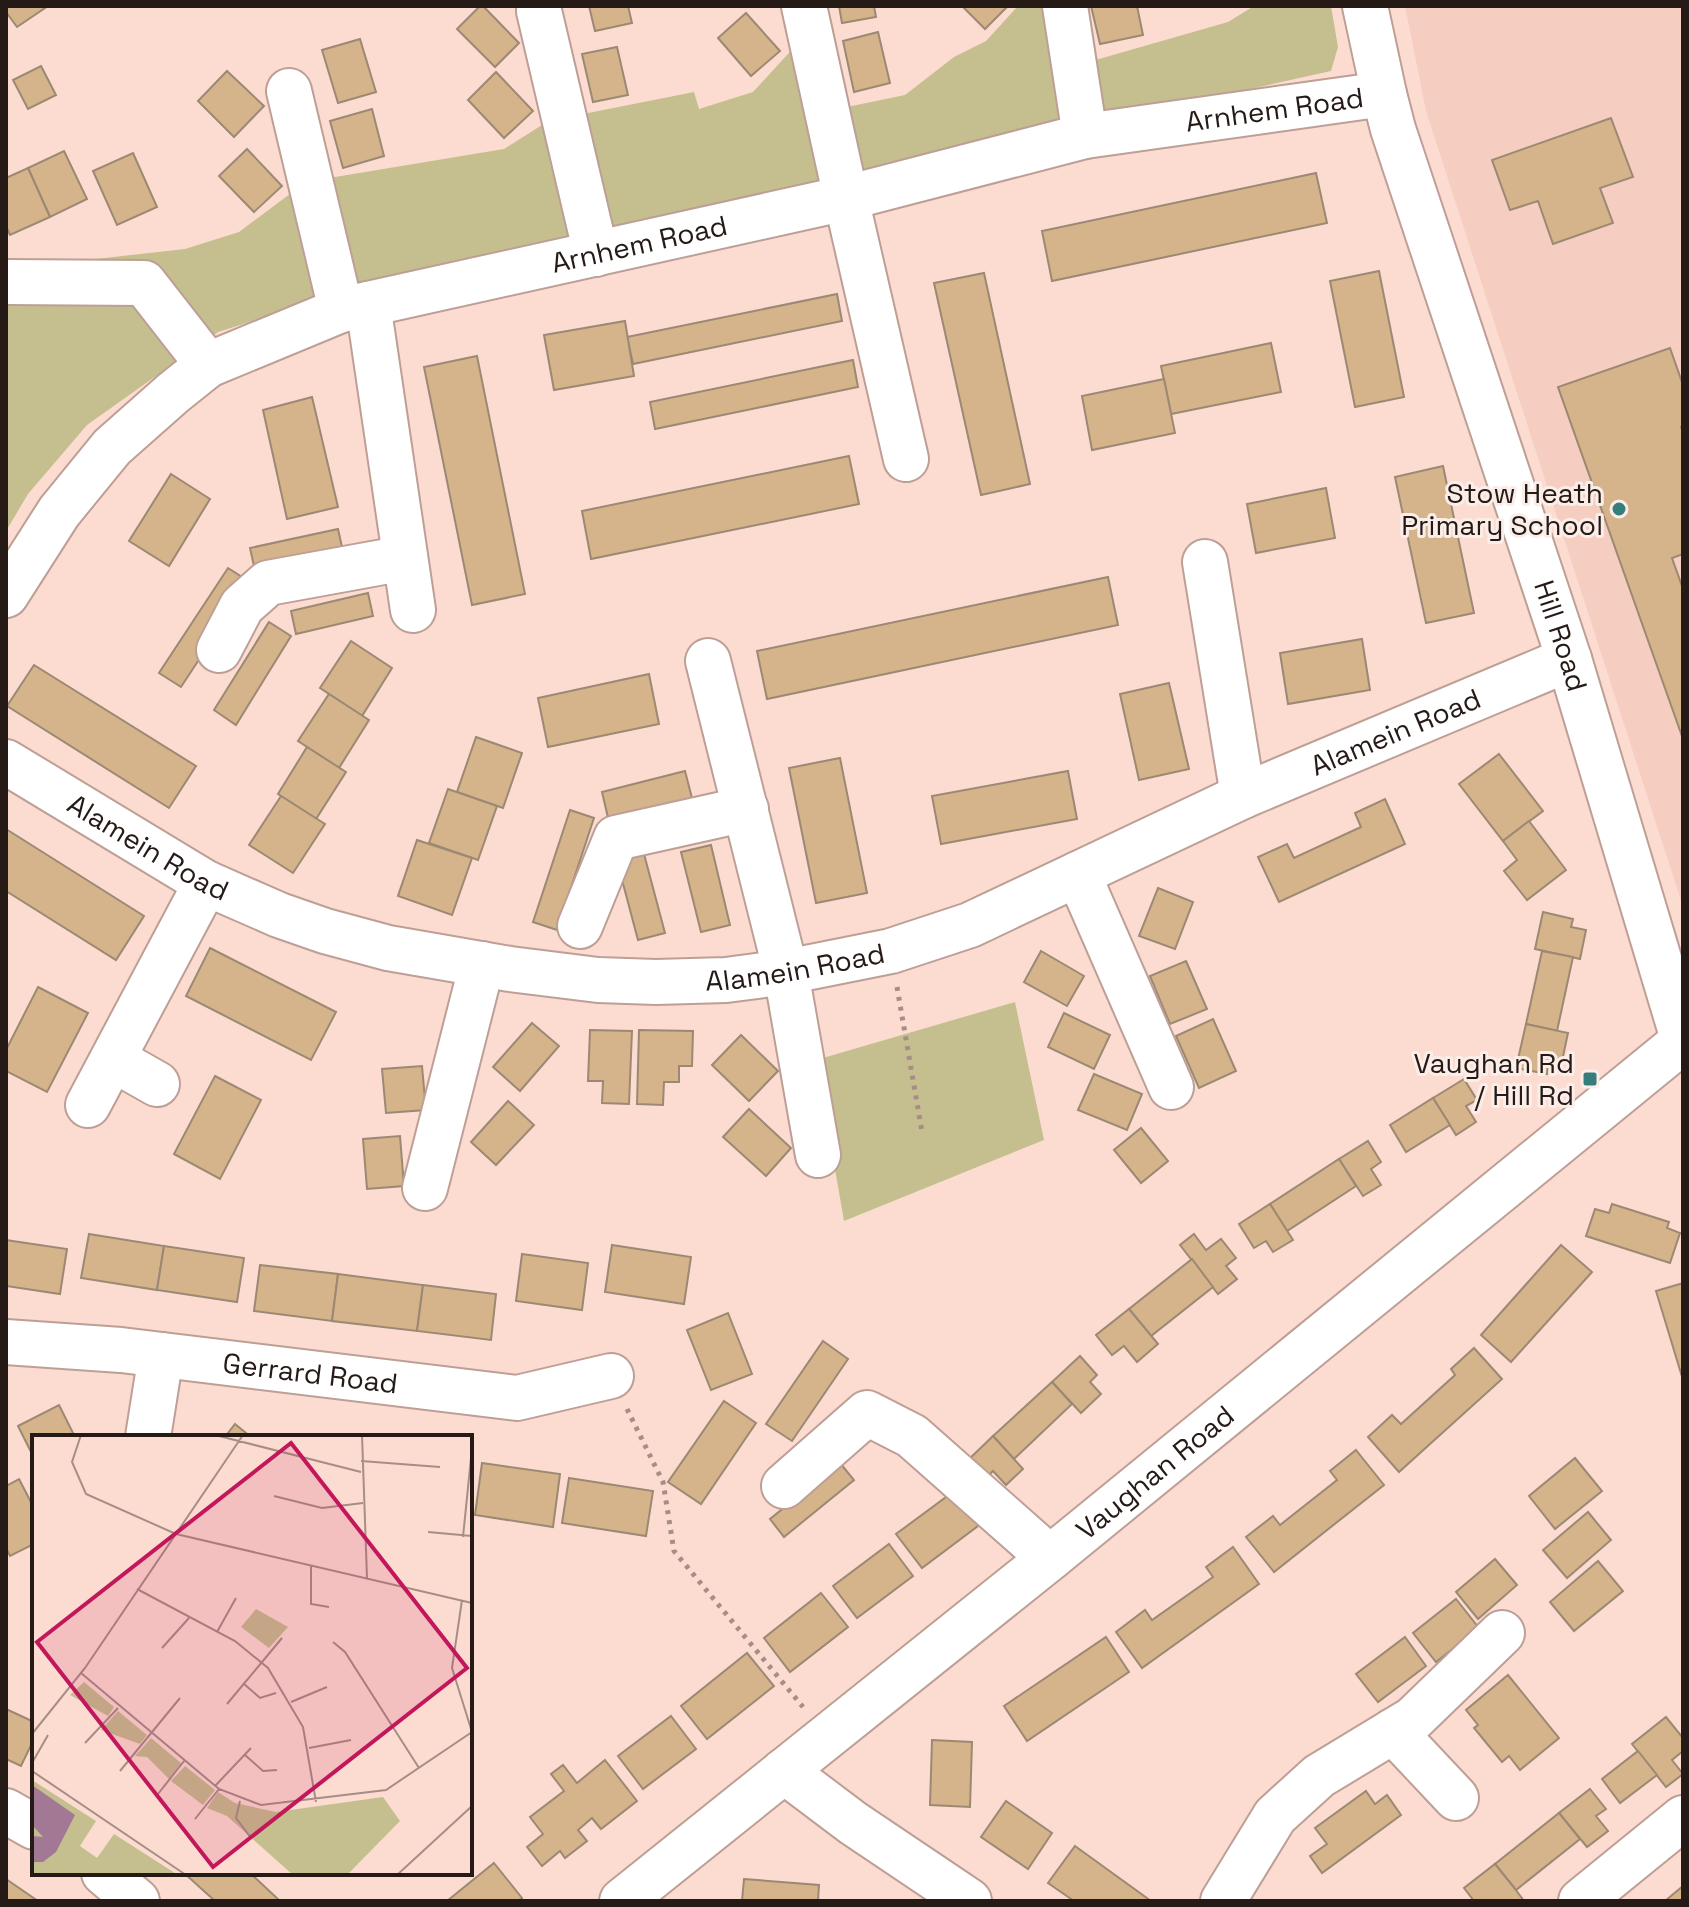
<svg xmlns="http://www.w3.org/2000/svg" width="1689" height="1907" font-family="'Space Grotesk',sans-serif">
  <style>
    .built { fill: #f5cec1 }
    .green { fill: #c5bf8f }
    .building { fill: #d5b38b; stroke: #9c8973; stroke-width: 2 }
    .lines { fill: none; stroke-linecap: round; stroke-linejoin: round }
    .minor-casing { stroke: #bd9f95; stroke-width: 48 }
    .path { stroke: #a68e86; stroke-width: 5; stroke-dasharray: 4 6; stroke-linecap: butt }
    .minor { stroke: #fff; stroke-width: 44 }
    .poi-dot { fill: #367e7e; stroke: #fbeee9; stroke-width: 3 }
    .labels { text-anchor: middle; stroke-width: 6; stroke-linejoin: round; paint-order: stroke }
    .street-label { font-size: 28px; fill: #251a16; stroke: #fbeee9 }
    .poi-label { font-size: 28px; fill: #251a16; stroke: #fbeee9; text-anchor: end }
    .inset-road { fill: none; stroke: #a68e86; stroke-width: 2 }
    .view { fill: #c2185b; fill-opacity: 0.15; stroke: #c2185b; stroke-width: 4 }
    .inset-edge { fill: none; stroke: #251a16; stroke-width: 4 }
  </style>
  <rect width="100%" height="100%" fill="#fcdcd1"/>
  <path class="built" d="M1405 6H1683V907L1426 111Z"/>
  <g class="green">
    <path d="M1018 6H1049L1069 125 855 177 842 108 905 95 954 57 986 41Z"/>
    <path d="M1254 6H1331L1338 47 1331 71 1102 122 1085 63 1228 22Z"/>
    <path d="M798 43 824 182 602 232 573 116 694 92 699 109 753 92Z"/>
    <path d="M553 118 571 235 350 291 323 179 504 149Z"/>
    <path d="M298 188 331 296 218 332 87 425 28 494 6 531V269L185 249 239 232Z"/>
    <path d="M1015 1002 1044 1140 844 1221 816 1060Z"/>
  </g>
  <g class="building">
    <path d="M6 6H48L17 27 6 12Z"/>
    <path d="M480 6H483L519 43 495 67 457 29Z"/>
    <path d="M589 6H628L632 23 595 31Z"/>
    <path d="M839 6H874L876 17 842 23Z"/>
    <path d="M962 6H1008L985 29Z"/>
    <path d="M1091 6H1137L1143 35 1100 44Z"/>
    <path d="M746 13 780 51 751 76 718 38Z"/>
    <path d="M878 32 890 83 854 92 843 41Z"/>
    <path d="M360 39 376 92 338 103 322 50Z"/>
    <path d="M617 47 628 95 593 102 582 54Z"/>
    <path d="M41 66 56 95 28 109 13 80Z"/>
    <path d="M227 71 264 106 234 137 198 101Z"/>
    <path d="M496 72 533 111 504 138 468 100Z"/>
    <path d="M372 109 384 156 343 168 330 121Z"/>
    <path d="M1611 118 1633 177 1600 188 1613 223 1553 244 1538 201 1510 210 1492 160Z"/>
    <path d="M247 149 282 186 254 212 219 176Z"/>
    <path d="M64 151 87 199 50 217 28 168Z"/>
    <path d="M133 153 157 207 117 225 93 171Z"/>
    <path d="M28 168 50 217 10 235 6 226V178Z"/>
    <path d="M1316 173 1327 223 1052 281 1042 231Z"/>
    <path d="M1379 271 1404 397 1355 407 1330 281Z"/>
    <path d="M984 273 1030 484 981 495 934 283Z"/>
    <path d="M837 294 842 321 633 364 627 337Z"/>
    <path d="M625 321 634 376 554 390 544 335Z"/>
    <path d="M1271 343 1281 392 1171 414 1161 366Z"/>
    <path d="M1670 348 1683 385V427H1681L1683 432V554L1672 558 1683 589V739L1558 387Z"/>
    <path d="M477 356 525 594 472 605 424 367Z"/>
    <path d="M853 360 858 387 655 429 650 402Z"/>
    <path d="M1164 379 1175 433 1092 450 1082 396Z"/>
    <path d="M312 397 338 507 287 519 263 410Z"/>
    <path d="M849 456 859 504 591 559 582 511Z"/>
    <path d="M1443 466 1474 613 1426 623 1395 477Z"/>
    <path d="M171 474 210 499 169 566 129 541Z"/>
    <path d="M1326 488 1335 538 1256 553 1247 504Z"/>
    <path d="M338 529 344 556 256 575 250 548Z"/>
    <path d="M228 568 250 582 181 687 159 673Z"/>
    <path d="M1108 577 1118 625 767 699 757 651Z"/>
    <path d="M368 593 373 616 296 634 291 611Z"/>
    <path d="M269 622 291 636 236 725 214 710Z"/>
    <path d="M1362 639 1370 690 1288 704 1280 653Z"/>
    <path d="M351 641 392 668 362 716 320 688Z"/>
    <path d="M34 665 196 766 169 808 7 706Z"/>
    <path d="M649 674 659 724 548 747 538 698Z"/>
    <path d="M1169 683 1189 769 1139 780 1120 694Z"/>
    <path d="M329 694 369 720 339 768 298 741Z"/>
    <path d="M476 737 522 753 503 808 457 792Z"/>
    <path d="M307 747 346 772 316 819 278 794Z"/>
    <path d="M1499 754 1543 811 1503 841 1459 784Z"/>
    <path d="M840 758 867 893 816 903 789 768Z"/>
    <path d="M685 771 693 802 609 822 602 792Z"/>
    <path d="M1068 771 1077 819 941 844 932 796Z"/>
    <path d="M448 789 497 806 478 860 429 843Z"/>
    <path d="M281 796 325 824 293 873 249 845Z"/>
    <path d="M1385 799 1405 844 1279 902 1258 857 1287 844 1294 858 1361 827 1355 813Z"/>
    <path d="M570 810 594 818 557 930 533 922Z"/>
    <path d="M1529 821 1566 870 1527 900 1504 871 1517 860 1503 841Z"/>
    <path d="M6 829 144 916 116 960 6 891Z"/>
    <path d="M417 840 472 858 452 915 398 896Z"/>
    <path d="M711 845 730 925 701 932 681 852Z"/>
    <path d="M644 854 665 933 638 940 617 861Z"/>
    <path d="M1158 888 1193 902 1175 949 1139 936Z"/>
    <path d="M1543 912 1573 919 1571 927 1586 930 1580 959 1535 949Z"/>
    <path d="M210 948 336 1012 311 1060 186 996Z"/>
    <path d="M1041 951 1084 976 1067 1006 1024 982Z"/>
    <path d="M1542 951 1573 957 1557 1031 1526 1024Z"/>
    <path d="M1186 961 1207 1009 1170 1024 1150 976Z"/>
    <path d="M38 987 88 1013 47 1092 6 1071V1050Z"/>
    <path d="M1064 1013 1110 1035 1094 1069 1048 1047Z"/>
    <path d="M1213 1019 1236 1071 1199 1088 1176 1036Z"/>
    <path d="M532 1023 559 1046 520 1091 493 1067Z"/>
    <path d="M1526 1024 1568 1033 1561 1066 1549 1063 1547 1074 1516 1068Z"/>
    <path d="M590 1030 632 1031 629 1104 602 1103 603 1081H588Z"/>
    <path d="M639 1030 693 1031 692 1066H679V1082H664L663 1105 637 1104Z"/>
    <path d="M741 1035 778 1071 749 1101 712 1065Z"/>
    <path d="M422 1066 426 1110 386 1113 382 1069Z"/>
    <path d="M1094 1074 1142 1094 1127 1130 1078 1110Z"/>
    <path d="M215 1076 261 1100 220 1179 174 1154Z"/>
    <path d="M1464 1079 1477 1100 1466 1106 1476 1122 1456 1135 1433 1098Z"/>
    <path d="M1433 1098 1450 1125 1406 1152 1390 1125Z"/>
    <path d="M508 1101 534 1125 496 1165 471 1142Z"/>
    <path d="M749 1109 791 1148 766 1176 723 1137Z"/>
    <path d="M1141 1128 1168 1161 1141 1183 1114 1150Z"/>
    <path d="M400 1136 404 1186 367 1189 363 1139Z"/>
    <path d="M1368 1141 1381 1162 1371 1169 1381 1185 1363 1196 1339 1159Z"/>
    <path d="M1339 1159 1356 1186 1287 1231 1270 1204Z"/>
    <path d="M1270 1204 1293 1240 1273 1252 1266 1241 1254 1248 1239 1224Z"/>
    <path d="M1612 1204 1669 1222 1667 1228 1680 1233 1670 1263 1586 1236 1595 1209 1609 1213Z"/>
    <path d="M89 1234 164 1246 157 1290 81 1278Z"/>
    <path d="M1194 1234 1206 1250 1221 1239 1236 1258 1226 1266 1237 1279 1218 1294 1180 1245Z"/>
    <path d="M6 1240 67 1249 60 1294 6 1286Z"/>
    <path d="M612 1245 691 1257 684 1304 605 1292Z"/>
    <path d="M1561 1245 1592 1272 1511 1362 1481 1335Z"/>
    <path d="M164 1246 244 1258 237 1302 157 1290Z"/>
    <path d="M522 1254 588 1263 582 1310 516 1301Z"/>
    <path d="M1192 1259 1213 1287 1151 1336 1129 1309Z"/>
    <path d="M260 1265 338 1274 332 1321 254 1311Z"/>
    <path d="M338 1274 423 1285 417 1331 332 1321Z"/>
    <path d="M1683 1283V1380L1656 1291Z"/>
    <path d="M423 1285 496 1294 491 1340 417 1331Z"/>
    <path d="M1129 1309 1158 1344 1137 1362 1124 1346 1112 1355 1096 1335Z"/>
    <path d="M728 1313 752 1374 711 1390 687 1330Z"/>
    <path d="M823 1341 848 1359 792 1441 766 1424Z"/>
    <path d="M1474 1348 1502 1379 1399 1472 1368 1437 1392 1415 1401 1424 1455 1375 1451 1369Z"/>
    <path d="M1080 1356 1097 1375 1090 1382 1101 1394 1081 1413 1052 1382Z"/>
    <path d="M1052 1382 1072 1404 1014 1459 993 1436Z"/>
    <path d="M724 1401 756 1423 701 1504 668 1482Z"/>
    <path d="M59 1405 75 1437H34V1458L18 1426Z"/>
    <path d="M235 1424 251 1437H225Z"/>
    <path d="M993 1436 1023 1469 1006 1485 993 1471 984 1480 967 1461Z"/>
    <path d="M1356 1450 1384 1485 1274 1572 1246 1537 1273 1516 1280 1525 1337 1480 1330 1471Z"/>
    <path d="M1575 1458 1602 1491 1555 1529 1529 1496Z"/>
    <path d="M482 1463 560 1474 553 1527 475 1515Z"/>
    <path d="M840 1463 854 1480 784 1537 770 1519Z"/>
    <path d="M569 1478 653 1491 646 1536 562 1523Z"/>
    <path d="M19 1479 34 1508V1544L10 1556 6 1548V1486Z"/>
    <path d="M957 1489 982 1523 922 1568 896 1534Z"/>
    <path d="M1588 1512 1611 1540 1567 1578 1543 1550Z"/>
    <path d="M889 1544 913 1576 857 1618 833 1586Z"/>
    <path d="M1233 1547 1259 1584 1142 1668 1116 1632 1145 1610 1152 1620 1213 1577 1206 1567Z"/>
    <path d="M1495 1559 1517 1585 1478 1619 1456 1592Z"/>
    <path d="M1598 1561 1623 1591 1574 1631 1550 1602Z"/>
    <path d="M821 1593 848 1627 790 1672 764 1638Z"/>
    <path d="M1456 1599 1479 1628 1436 1662 1413 1633Z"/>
    <path d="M1106 1637 1129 1672 1027 1741 1004 1706Z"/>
    <path d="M1405 1637 1426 1666 1378 1702 1356 1674Z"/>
    <path d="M747 1653 774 1686 707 1739 681 1706Z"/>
    <path d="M1508 1675 1559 1738 1520 1770 1509 1756 1502 1762 1474 1728 1478 1725 1466 1710Z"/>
    <path d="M6 1709 34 1722V1739L21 1766 6 1759Z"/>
    <path d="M671 1716 696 1749 643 1789 618 1756Z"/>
    <path d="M1666 1717 1683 1738V1751L1672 1760 1683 1774 1666 1787 1632 1744Z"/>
    <path d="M932 1740 972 1742 970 1807 930 1805Z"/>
    <path d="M1638 1751 1657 1775 1620 1803 1602 1779Z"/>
    <path d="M605 1760 637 1801 601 1829 592 1818 578 1830 587 1841 565 1858 560 1851 542 1866 527 1847 543 1834 530 1817 564 1791 551 1774 563 1765 577 1783Z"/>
    <path d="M1590 1789 1606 1809 1596 1816 1608 1831 1587 1847 1559 1813Z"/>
    <path d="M1366 1791 1375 1804 1387 1795 1401 1815 1322 1873 1310 1856 1327 1844 1315 1828Z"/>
    <path d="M1006 1801 1052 1833 1028 1869 981 1837Z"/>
    <path d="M1559 1813 1580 1839 1516 1890 1495 1864Z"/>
    <path d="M1075 1846 1151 1901H1074L1048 1883Z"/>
    <path d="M494 1863 522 1898 518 1901H447Z"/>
    <path d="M1495 1864 1516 1890 1524 1901H1474L1464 1888Z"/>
    <path d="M184 1873H250L280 1901H215Z"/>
    <path d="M6 1879 38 1901H6Z"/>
    <path d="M744 1879 819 1885 818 1901H742Z"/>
    <path d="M1683 1886V1901H1665Z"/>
  </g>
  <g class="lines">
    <defs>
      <g id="minor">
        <path d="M804 6 846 198 906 459"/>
        <path d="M1065 6 1085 136"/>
        <path id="s1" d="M1365 6 1384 94 1393 129 1569 659 1683 1039"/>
        <path d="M539 11 596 254"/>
        <path d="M289 91 341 310"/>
        <path d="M6 282 144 283 208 365"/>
        <path d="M368 304 413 610"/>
        <path d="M1205 562 1243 796"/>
        <path id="s2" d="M6 595 59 512 112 447 173 393 208 365 341 310 846 198 1085 136 1384 94"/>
        <path d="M219 650 242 606 268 583 405 558"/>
        <path d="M708 661 786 972 818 1155"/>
        <path id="s3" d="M6 762 206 883 279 915 325 931 388 948 510 969 598 980 656 982 726 980 786 972 891 951 970 925 1243 796 1569 659"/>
        <path d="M1078 874 1171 1087"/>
        <path d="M580 926 616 838 746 809"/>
        <path d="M113 1059 157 1084"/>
        <path d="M88 1105 206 883"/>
        <path d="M425 1188 482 964"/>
        <path id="s4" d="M6 1342 121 1350 517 1398 611 1376"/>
        <path d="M148 1437 161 1355"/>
        <path d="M784 1486 867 1413 912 1436 1050 1558"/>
        <path d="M1393 1731 1456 1798"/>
        <path d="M784 1771 853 1823 969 1901"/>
        <path d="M6 1811 34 1827"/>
        <path d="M104 1873 137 1901"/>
        <path id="s5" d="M622 1901 1050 1558 1683 1041"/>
        <path d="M1223 1901 1275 1816 1319 1776 1413 1719 1502 1633"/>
        <path d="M1581 1901 1683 1818"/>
      </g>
    </defs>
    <use href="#minor" class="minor-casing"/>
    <g class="path">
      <path d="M897 987 922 1132"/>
      <path d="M627 1409 663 1482 674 1551 803 1707"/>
    </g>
    <use href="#minor" class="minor"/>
  </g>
  <g class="poi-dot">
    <circle cx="1619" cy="509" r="8"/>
    <rect x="1582" y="1071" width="16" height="16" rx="4"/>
  </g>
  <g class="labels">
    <g class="street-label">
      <text dy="10" stroke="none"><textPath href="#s2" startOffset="1408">Arnhem Road</textPath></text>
      <text dy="10" stroke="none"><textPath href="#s2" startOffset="758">Arnhem Road</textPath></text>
      <text dy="10" stroke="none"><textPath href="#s1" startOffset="660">Hill Road</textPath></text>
      <text dy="10" stroke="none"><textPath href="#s3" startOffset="1486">Alamein Road</textPath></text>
      <text dy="10" stroke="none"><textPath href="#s3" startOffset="166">Alamein Road</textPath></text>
      <text dy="10" stroke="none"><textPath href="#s3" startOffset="838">Alamein Road</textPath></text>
      <text dy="10" stroke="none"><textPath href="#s4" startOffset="306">Gerrard Road</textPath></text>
      <text dy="10" stroke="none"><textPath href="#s5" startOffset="684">Vaughan Road</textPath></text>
    </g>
    <g class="poi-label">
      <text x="1603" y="503">Stow Heath<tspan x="1603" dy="32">Primary School</tspan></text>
      <text x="1574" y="1073">Vaughan Rd<tspan x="1574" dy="32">/ Hill Rd</tspan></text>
    </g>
  </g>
  <g transform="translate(32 1435)">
    <rect width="440" height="440" fill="#fcdcd1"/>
    <path d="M224 174 256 192 237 213 209 192ZM52 247 82 272 76 281 38 260ZM86 276 115 300 108 309 69 295ZM119 303 149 328 137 344 115 322 103 321ZM153 331 183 355 171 370 139 346ZM0 345 64 386 48 411 65 423 82 399 146 440H0ZM186 357 203 368 244 377 351 362 368 386 315 440H261L195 381 175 373Z" fill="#c5bf8f"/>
    <path d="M0 350 43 380 24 417 11 427H0V401L11 402 0 390Z" fill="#a37895"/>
    <path class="inset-road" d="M49 0 40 27 54 59 144 99 440 168M183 0 329 37M330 0 335 143M329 26 408 32M242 61 290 73 331 68M396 97 440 101M431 102 440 13M279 130V169L297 172M105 154 203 206 236 233 271 292 284 367M430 165 420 233 440 297M185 197 204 163M301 207 313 217 387 333M130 213 157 183M49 238 187 354 229 370 354 355 440 297M211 248 228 263 244 258M259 267 295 252M195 269 250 203M0 299 53 233 211 0M53 308 86 273M277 313 319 305M213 320 231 336 245 335M0 328 16 300M0 336 154 440M88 336 148 263M183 351 219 313M126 359 152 326M208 366 204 383 219 403M163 384 187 354M365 440 440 371"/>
    <path class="view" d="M259 8 435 233 181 432 5 207Z"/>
    <rect width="440" height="440" class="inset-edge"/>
  </g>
  <rect width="1689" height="1907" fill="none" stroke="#251a16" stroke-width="16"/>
</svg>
